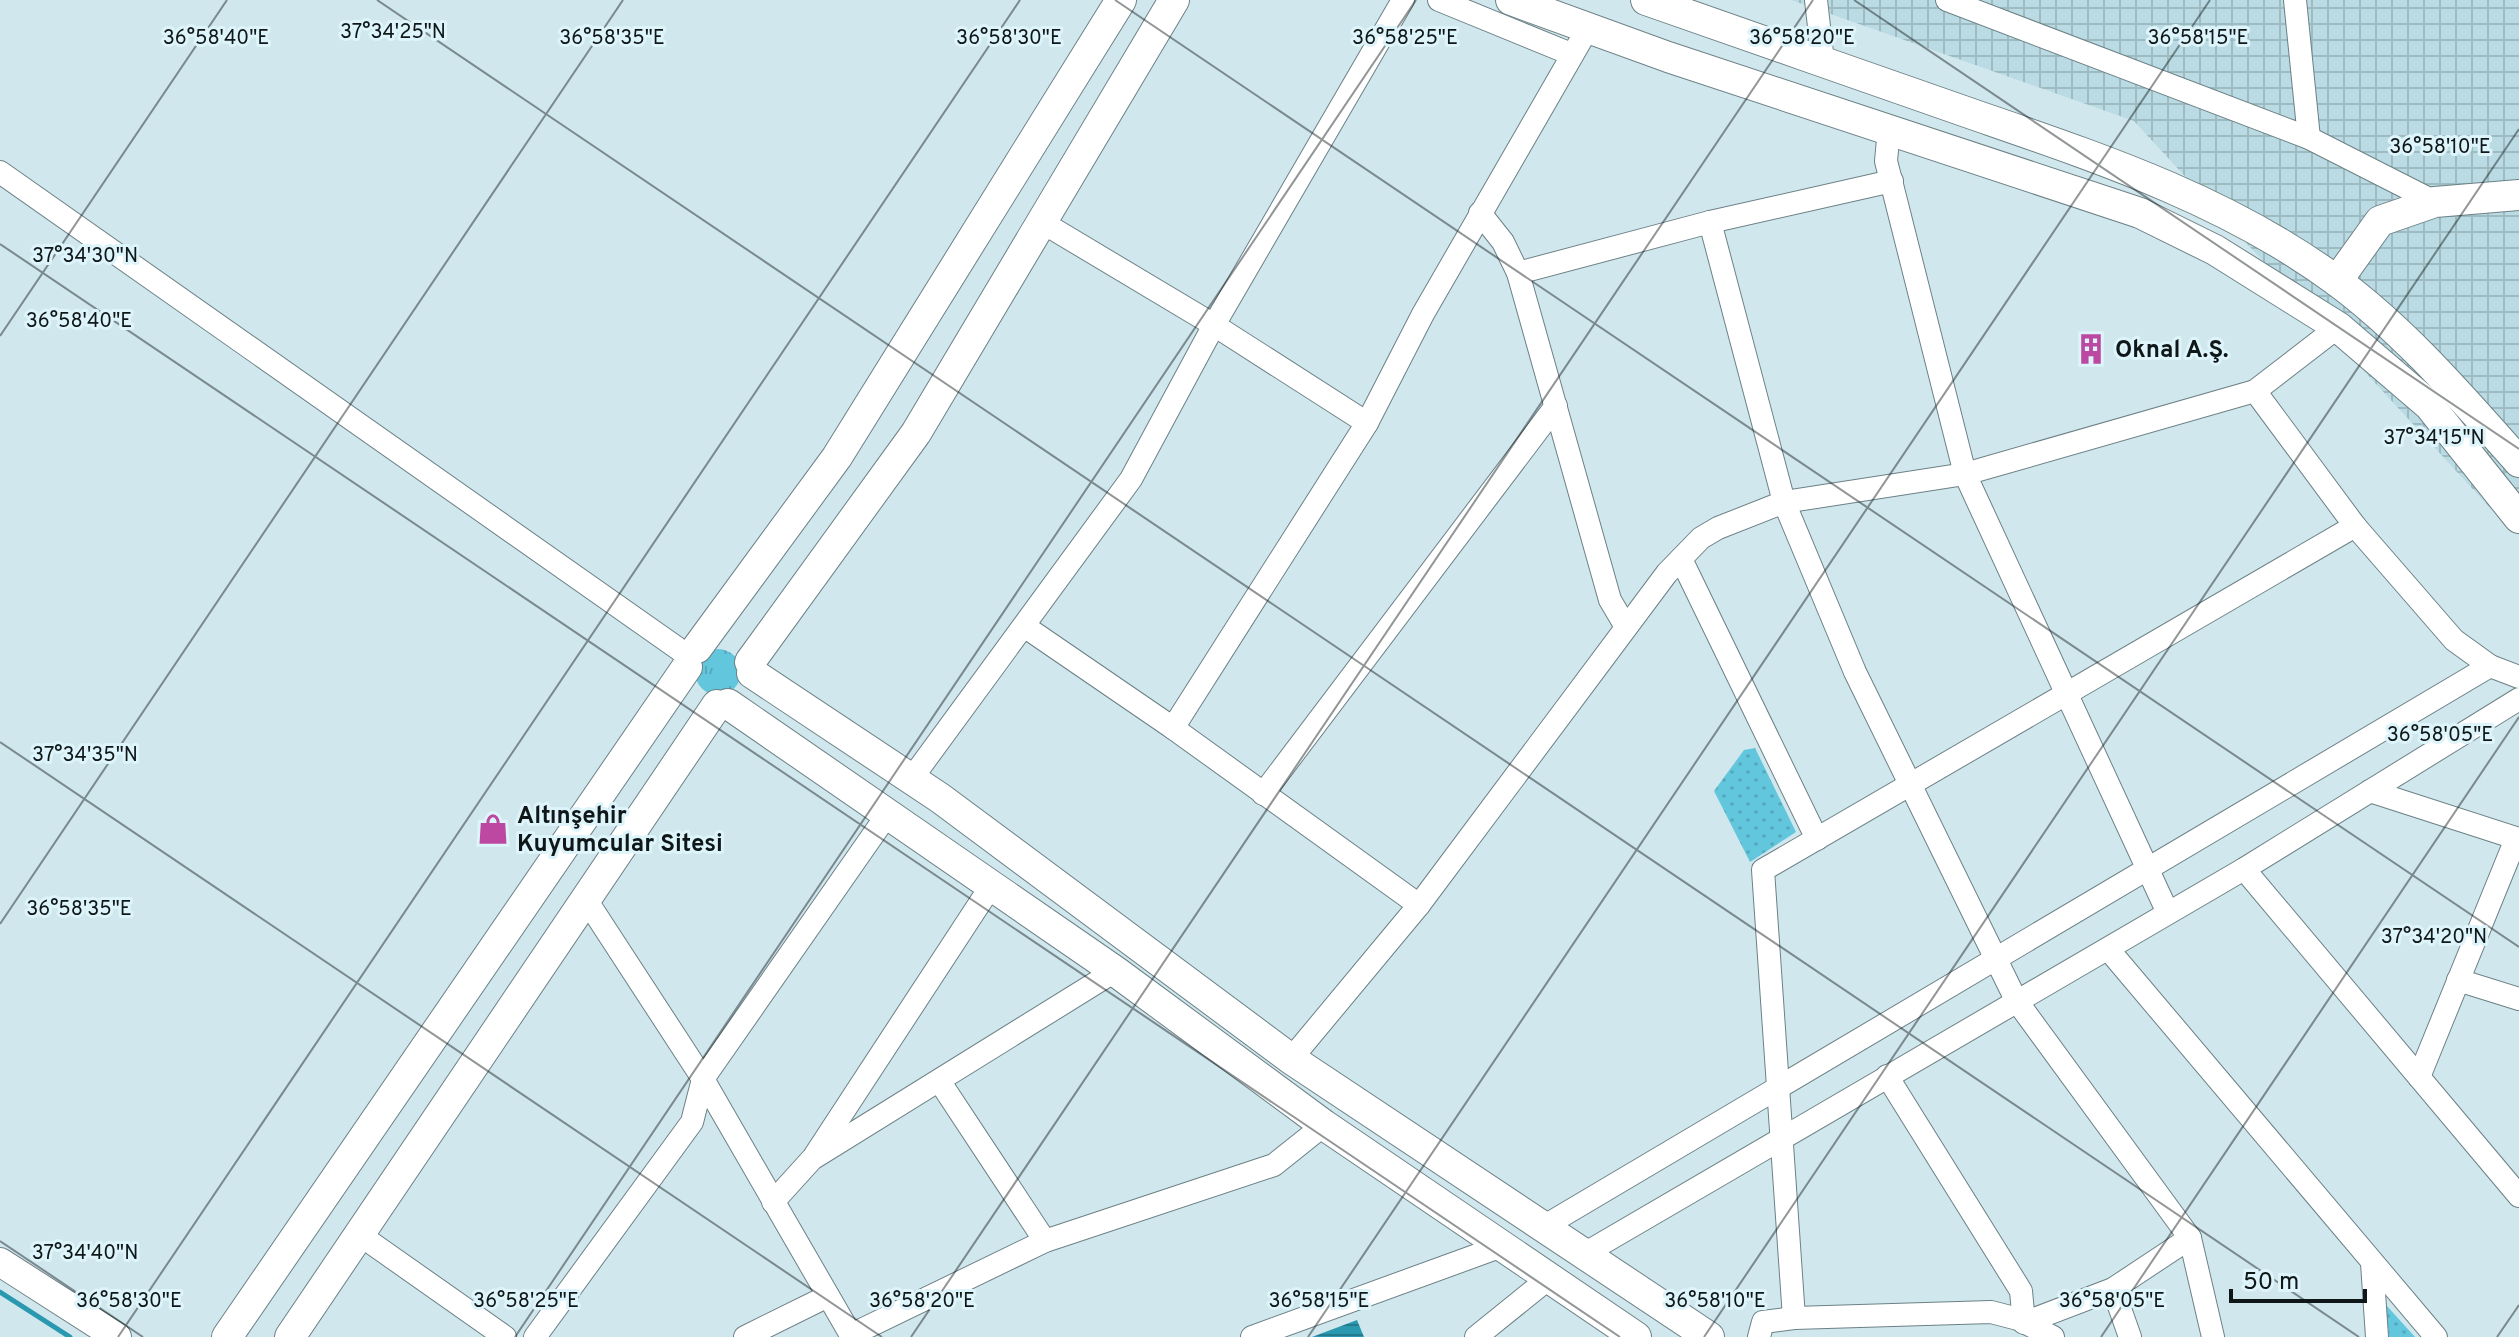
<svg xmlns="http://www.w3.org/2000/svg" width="2519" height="1337" font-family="Overpass,sans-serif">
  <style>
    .industrial { fill: url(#industrial-grid) }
    .grass { fill: url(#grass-tufts) }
    .park { fill: url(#park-dots) }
    .water { fill: url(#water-rules) }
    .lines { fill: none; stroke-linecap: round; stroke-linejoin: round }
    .stream { stroke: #2a99b0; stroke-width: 5 }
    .minor-casing { stroke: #6c8186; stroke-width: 24 }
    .tertiary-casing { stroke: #6c8186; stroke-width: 30 }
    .secondary-casing { stroke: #6c8186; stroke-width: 32 }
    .minor { stroke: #fff; stroke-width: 22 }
    .tertiary { stroke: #fff; stroke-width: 28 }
    .secondary { stroke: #fff; stroke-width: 30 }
    .ticks { fill: none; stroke: #0f1719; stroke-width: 2; stroke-opacity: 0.45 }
    .labels { text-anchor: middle; stroke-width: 6; stroke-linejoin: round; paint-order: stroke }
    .poi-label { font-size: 24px; font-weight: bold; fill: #0f1719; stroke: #ddf4fa; text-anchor: start }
    .ticks-label { font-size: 20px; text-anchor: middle; fill: #0f1719; stroke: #ddf4fa; stroke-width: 6; stroke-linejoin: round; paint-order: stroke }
  </style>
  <defs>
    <pattern id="industrial-grid" width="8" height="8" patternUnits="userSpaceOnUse" patternTransform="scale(2)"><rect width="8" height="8" fill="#badbe3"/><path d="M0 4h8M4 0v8" fill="none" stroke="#9fbbc2"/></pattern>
    <pattern id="grass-tufts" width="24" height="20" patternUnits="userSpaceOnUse" patternTransform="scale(2)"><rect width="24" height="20" fill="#62c6dd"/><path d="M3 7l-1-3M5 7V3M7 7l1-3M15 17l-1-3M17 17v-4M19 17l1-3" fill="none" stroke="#54a9bd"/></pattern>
    <pattern id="park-dots" width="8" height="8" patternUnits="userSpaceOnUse" patternTransform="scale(2)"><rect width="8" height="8" fill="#62c6dd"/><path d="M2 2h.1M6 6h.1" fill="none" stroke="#54a9bd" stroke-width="1.8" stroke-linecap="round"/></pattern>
    <pattern id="water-rules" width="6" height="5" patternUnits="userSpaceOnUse" patternTransform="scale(2)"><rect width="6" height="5" fill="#2a99b0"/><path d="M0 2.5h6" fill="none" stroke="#227c8e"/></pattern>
  </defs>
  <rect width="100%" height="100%" fill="#d0e7ed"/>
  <path class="industrial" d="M1791 0H2519V532L2504 523 2134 121Z"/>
  <circle class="grass" cx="718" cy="672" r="23"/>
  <g class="park">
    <path d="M1755 748 1796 832 1750 862 1714 791 1744 750Z"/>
    <path d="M2386 1305 2415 1337H2389Z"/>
  </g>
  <path class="water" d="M1357 1320 1364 1337H1312Z"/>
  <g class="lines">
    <path class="stream" d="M0 1292 70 1337"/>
    <defs>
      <g id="minor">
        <path d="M1439 0 1571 54"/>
        <path d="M1816 0 1823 62"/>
        <path d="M1947 0 2309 138 2435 202"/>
        <path d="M2295 0 2309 138"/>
        <path d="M1889 129 1886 161 1965 474 2167 911"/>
        <path d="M0 172 690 657"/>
        <path d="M1480 213 1503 242 1518 273 1610 600 1626 627"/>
        <path d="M1040 221 1214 325 1367 423"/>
        <path d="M1710 222 1784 502 1855 672 2016 1000 2190 1238 2213 1337"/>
        <path d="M1518 273 1710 222 1892 181"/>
        <path d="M2255 391 2355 526 2454 640 2490 666 2519 677"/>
        <path d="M1681 559 1817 839"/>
        <path d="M1024 626 1173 728 1419 905"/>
        <path d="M1173 728 1367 423 1423 314 1588 28"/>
        <path d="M912 778 1131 479 1214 325 1403 0"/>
        <path d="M2370 791 2519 839"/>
        <path d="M1263 794 1556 406"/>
        <path d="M2244 869 2519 1196"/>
        <path d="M587 901 703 1079 852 1337"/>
        <path d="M2108 949 2436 1337"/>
        <path d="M2458 980 2519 999"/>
        <path d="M1291 1059 1419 905 1667 573 1701 538 1718 528 1784 502 1965 474 2255 391 2338 327"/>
        <path d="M1887 1076 2021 1291 2024 1323 2113 1289 2190 1238"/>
        <path d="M2419 1077 2516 839"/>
        <path d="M940 1082 1045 1241"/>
        <path d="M815 1155 991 886"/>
        <path d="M773 1202 812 1159 1115 971"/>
        <path d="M1543 1227 2490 666"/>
        <path d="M360 1235 505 1337"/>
        <path d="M1584 1254 2244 869 2519 699"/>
        <path d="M2372 1263 2377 1337"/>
        <path d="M2113 1289 2130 1337"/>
        <path d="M1794 1318 1763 870 2355 526"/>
        <path d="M851 1335 1045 1241 1274 1165 1324 1125"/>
        <path d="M535 1337 692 1122 703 1079 887 815"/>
        <path d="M745 1337 828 1296"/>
        <path d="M1252 1337 1502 1246"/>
        <path d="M1476 1337 1548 1279"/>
        <path d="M1759 1337 1763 1322 1794 1318 1991 1312 2018 1319 2053 1337"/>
      </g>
      <path id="tertiary" d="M0 1262 117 1337"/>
      <g id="secondary">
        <path d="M1511 0 1668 57 2140 213 2215 250 2338 327 2429 405 2519 518"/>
        <path d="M1646 0C1755 38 1863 76 1972 114 2099 158 2224 199 2334 279 2404 330 2462 398 2519 462"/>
        <path d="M2337 281 2380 221 2435 202 2519 195"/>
        <path d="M697 648 837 457 1121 0"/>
        <path d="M750 662 916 433 1174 0"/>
        <path d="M752 673 940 798 1291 1059 1709 1337"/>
        <path d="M728 704 1115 971 1324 1125 1636 1337"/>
        <path d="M227 1337 687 667"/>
        <path d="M290 1337 717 705"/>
      </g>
    </defs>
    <use href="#minor" class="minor-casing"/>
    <use href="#tertiary" class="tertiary-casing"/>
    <use href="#secondary" class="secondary-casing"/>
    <use href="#minor" class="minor"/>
    <use href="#tertiary" class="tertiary"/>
    <use href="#secondary" class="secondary"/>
  </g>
  <path class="ticks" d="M377 0 2359 1337M1115 0 2519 947M1854 0 2519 449M0 244 1620 1337M0 336 227 0M0 742 882 1337M0 924 623 0M0 1241 143 1337M118 1337 1020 0M515 1337 1416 0M911 1337 1813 0M1308 1337 2210 0M1704 1337 2519 129M2101 1337 2519 717M2497 1337 2519 1305"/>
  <defs>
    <symbol id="building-bare" viewBox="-9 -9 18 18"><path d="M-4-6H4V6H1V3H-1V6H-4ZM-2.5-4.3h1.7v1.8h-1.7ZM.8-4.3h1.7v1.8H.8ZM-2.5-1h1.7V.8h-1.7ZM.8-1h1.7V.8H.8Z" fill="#bc48a1" stroke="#ddf4fa" stroke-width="2.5" paint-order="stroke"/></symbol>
    <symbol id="shop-bare" viewBox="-9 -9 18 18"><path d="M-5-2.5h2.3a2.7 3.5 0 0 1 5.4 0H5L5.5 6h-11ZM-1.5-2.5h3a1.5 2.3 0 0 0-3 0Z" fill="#bc48a1" stroke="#ddf4fa" stroke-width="2.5" paint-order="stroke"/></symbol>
  </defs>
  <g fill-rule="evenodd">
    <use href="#building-bare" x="2069" y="327" width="44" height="44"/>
    <use href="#shop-bare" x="471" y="807" width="44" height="44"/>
  </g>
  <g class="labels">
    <g class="poi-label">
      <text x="2115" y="357">Oknal A.Ş.</text>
      <text x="517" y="823">Altınşehir<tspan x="517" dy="28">Kuyumcular Sitesi</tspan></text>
    </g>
  </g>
  <g class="ticks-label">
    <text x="393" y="38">37°34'25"N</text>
    <text x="216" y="44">36°58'40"E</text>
    <text x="612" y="44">36°58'35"E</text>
    <text x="1009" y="44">36°58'30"E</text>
    <text x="1405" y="44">36°58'25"E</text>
    <text x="1802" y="44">36°58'20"E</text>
    <text x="2198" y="44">36°58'15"E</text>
    <text x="2440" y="153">36°58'10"E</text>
    <text x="85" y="262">37°34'30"N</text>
    <text x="79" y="327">36°58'40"E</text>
    <text x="2434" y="444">37°34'15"N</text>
    <text x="2440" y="741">36°58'05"E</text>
    <text x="85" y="761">37°34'35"N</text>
    <text x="79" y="915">36°58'35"E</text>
    <text x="2434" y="943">37°34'20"N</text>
    <text x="85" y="1259">37°34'40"N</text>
    <text x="129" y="1307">36°58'30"E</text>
    <text x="526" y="1307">36°58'25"E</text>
    <text x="922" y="1307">36°58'20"E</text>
    <text x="1319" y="1307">36°58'15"E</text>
    <text x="1715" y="1307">36°58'10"E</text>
    <text x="2112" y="1307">36°58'05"E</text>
  </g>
  <path d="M2231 1289v12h134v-12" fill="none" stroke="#0f1719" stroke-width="4"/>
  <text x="2243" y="1289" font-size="24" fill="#0f1719" stroke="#ddf4fa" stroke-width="6" paint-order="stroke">50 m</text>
</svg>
